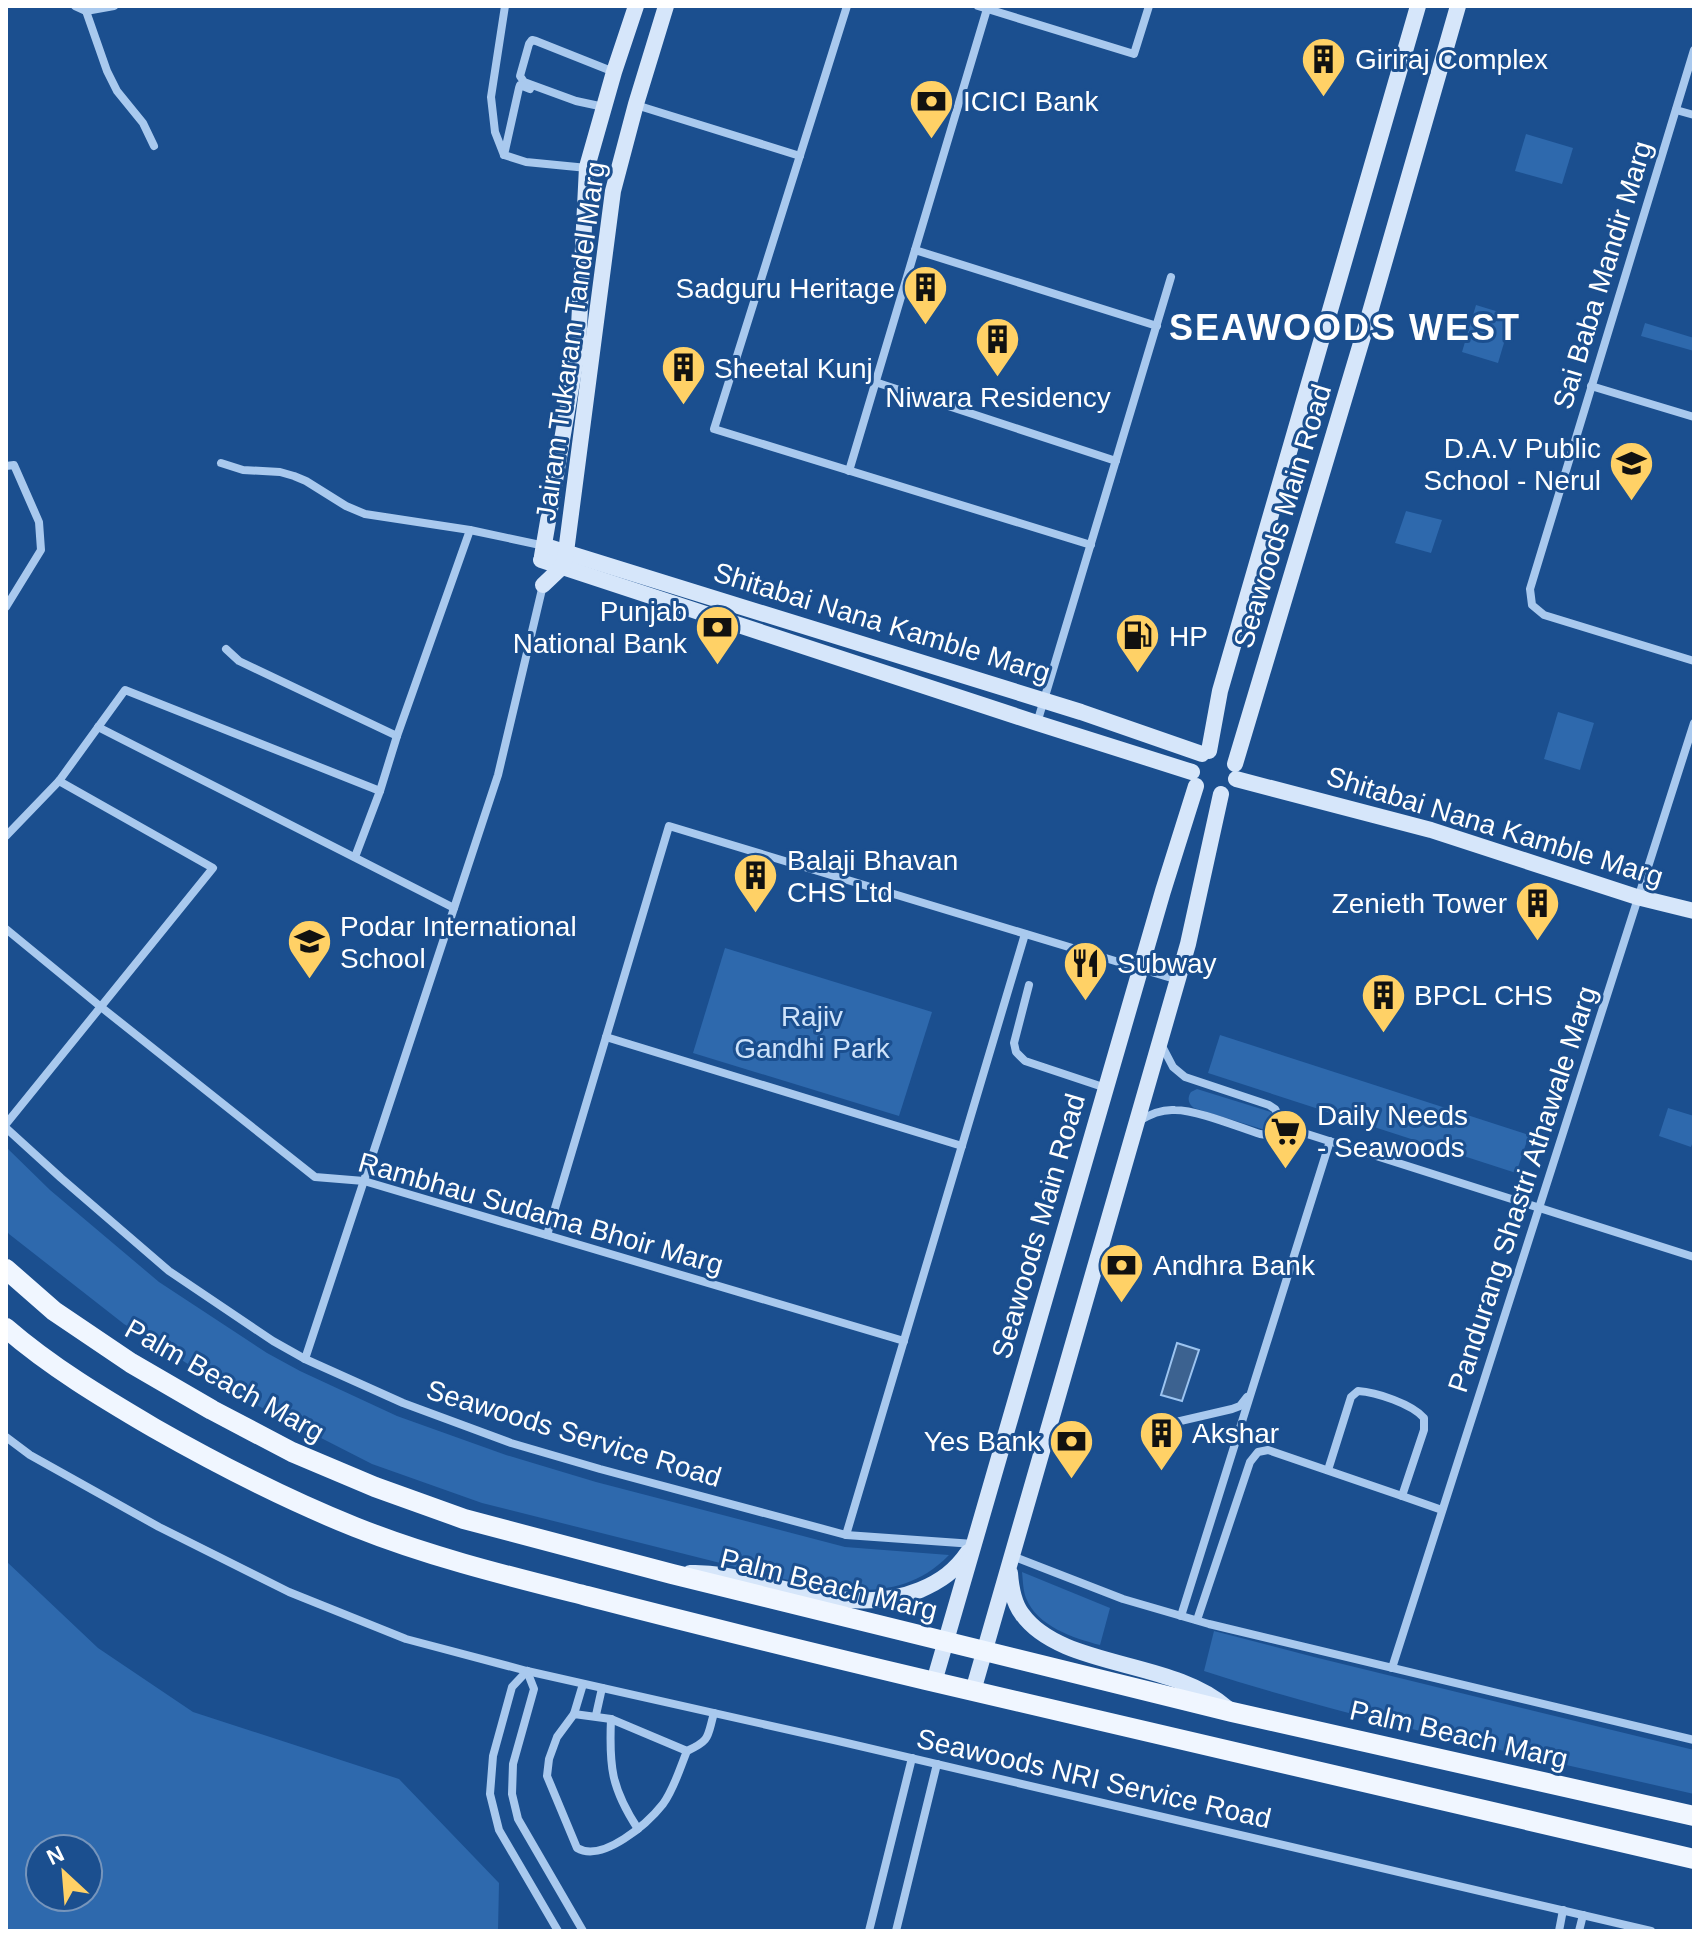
<svg xmlns="http://www.w3.org/2000/svg" width="1700" height="1937" font-family="Helvetica,sans-serif">
  <style>
    .green { fill: #2e69ad; fill-rule: evenodd }
    .water { fill: #3c6290; stroke: #9cc4f0; stroke-width: 2 }
    .lines { fill: none; stroke-linecap: round; stroke-linejoin: round }
    .street { stroke: #a9c9ee; stroke-width: 8 }
    .secondary { stroke: #d6e6fa; stroke-width: 16 }
    .primary { stroke: #f0f6ff; stroke-width: 20 }
    .labels { text-anchor: middle; stroke-width: 6; stroke-linejoin: round; paint-order: stroke }
    .poi-label { font-size: 28px; fill: #fff; stroke: #1b4f8f; text-anchor: start }
    .street-label { font-size: 28px; fill: #fff; stroke: #1b4f8f }
    .park-label { font-size: 28px; fill: #cfe3fa; stroke: #1b4f8f }
    .district-label { font-size: 36px; font-weight: bold; letter-spacing: 2px; fill: #fff; stroke: #1b4f8f }
  </style>
  <rect width="100%" height="100%" fill="#1b4f8f"/>
  <g class="green">
    <path d="M1526 134 1573 148 1562 184 1515 171Z"/>
    <path d="M1476 305 1512 316 1498 363 1462 352Z"/>
    <path d="M1645 323 1694 338V351L1641 336Z"/>
    <path d="M1406 511 1442 520 1431 553 1395 543Z"/>
    <path d="M1558 712 1594 723 1580 770 1544 759Z"/>
    <path d="M725 948 932 1012 899 1116 693 1053Z"/>
    <path d="M1220 1035 1529 1135 1516 1173 1208 1073Z"/>
    <path d="M1197 1089 1271 1112 1275 1117 1276 1124 1271 1129 1265 1130 1194 1108C1188 1104 1187 1098 1191 1092Z"/>
    <path d="M1668 1108 1694 1116V1138L1691 1147 1659 1136Z"/>
    <path d="M6 1147 50 1190 159 1282 267 1353 300 1371 397 1416 506 1455 596 1482 845 1547 949 1555C913 1592 873 1592 824 1589L482 1503 372 1464 239 1396 124 1324 9 1234 6 1230Z"/>
    <path d="M6 1561 98 1648 193 1712 399 1779 499 1883 498 1931H6ZM40 1849H88V1897H40Z"/>
    <path d="M1022 1572 1110 1608 1100 1645C1073 1638 1037 1626 1026 1598 1023 1590 1023 1581 1022 1572Z"/>
    <path d="M1214 1631 1314 1657 1694 1750V1794C1530 1756 1365 1723 1204 1671Z"/>
  </g>
  <path class="water" d="M1177 1343 1199 1350 1182 1401 1161 1395Z"/>
  <g class="lines">
    <g class="street">
      <path d="M75 6 86 11 114 6"/>
      <path d="M505 6 491 97 495 132 504 155 526 162 618 171"/>
      <path d="M847 6 714 429 1091 545"/>
      <path d="M978 6 1134 54 1149 6"/>
      <path d="M86 11 107 71 117 91 143 123 154 146"/>
      <path d="M1694 50 1530 589 1532 605 1544 615 1694 661"/>
      <path d="M636 105 800 156"/>
      <path d="M604 107 576 101 524 82 520 76 529 44 532 40 536 41 614 72"/>
      <path d="M1676 110 1694 115"/>
      <path d="M504 155 519 88 520 85 530 89"/>
      <path d="M915 250 1157 326"/>
      <path d="M875 382 1116 461"/>
      <path d="M1591 386 1694 417"/>
      <path d="M221 463 243 470 280 472 294 476 306 481 346 506 365 514 470 530 545 546"/>
      <path d="M6 466 14 465 39 522 41 550 6 607"/>
      <path d="M849 471 987 9"/>
      <path d="M226 649 239 661 397 736 470 530"/>
      <path d="M1037 723 1171 277"/>
      <path d="M98 727 454 908"/>
      <path d="M380 791 397 736"/>
      <path d="M6 836 59 781 125 690 380 791 355 857"/>
      <path d="M6 929 101 1007 315 1177 364 1181 904 1341"/>
      <path d="M1029 985 1014 1043 1016 1052 1025 1061 1106 1088"/>
      <path d="M606 1037 962 1146"/>
      <path d="M1162 1046 1173 1067 1185 1077 1269 1105 1275 1109 1285 1127"/>
      <path d="M1139 1121C1150 1114 1161 1109 1175 1110 1197 1110 1238 1127 1260 1134L1267 1135 1285 1127 1694 1257"/>
      <path d="M6 1124 213 868 59 781"/>
      <path d="M6 1128 61 1178 169 1271 273 1341 305 1359 403 1403 511 1443 600 1469 846 1535 974 1544"/>
      <path d="M547 1235 669 826 1178 980"/>
      <path d="M305 1359 498 775 543 585"/>
      <path d="M1176 1422 1232 1409 1240 1406 1247 1397"/>
      <path d="M6 1437 30 1455 159 1527 289 1592 406 1639 527 1671 834 1740 1651 1931"/>
      <path d="M1402 1496 1442 1510"/>
      <path d="M846 1535 1025 934"/>
      <path d="M1012 1556 1123 1599 1209 1624 1694 1740"/>
      <path d="M1181 1616 1330 1141"/>
      <path d="M1197 1620 1250 1462 1258 1452 1268 1450 1402 1496 1424 1430V1418C1412 1404 1376 1392 1358 1391L1351 1397 1328 1470"/>
      <path d="M1392 1668 1694 723"/>
      <path d="M527 1671 512 1687 493 1756 490 1794 499 1830 558 1931"/>
      <path d="M527 1671 534 1689 513 1764 512 1794 518 1819 583 1931"/>
      <path d="M574 1714 583 1684"/>
      <path d="M596 1715 602 1688"/>
      <path d="M611 1719C609 1766 611 1788 638 1829"/>
      <path d="M687 1751 611 1719 574 1714 557 1737 549 1759 547 1776 577 1848C603 1863 648 1823 663 1804 674 1789 680 1768 687 1751 711 1740 707 1737 714 1713"/>
      <path d="M869 1931 912 1758"/>
      <path d="M896 1931 937 1764"/>
      <path d="M1559 1931 1563 1910"/>
      <path d="M1579 1931 1583 1915"/>
    </g>
    <g class="secondary">
      <path d="M545 546 1081 712 1202 754"/>
      <path d="M542 556 578 347 587 167 614 72 636 6"/>
      <path d="M541 560 1037 723 1192 772"/>
      <path d="M543 585 563 566 566 552 613 191 636 104 666 6"/>
      <path d="M1209 751 1220 691 1418 6"/>
      <path d="M1235 764 1364 333 1458 6"/>
      <path d="M1236 779 1431 830 1637 897 1694 911"/>
      <path d="M690 1573C715 1572 738 1578 763 1584 815 1596 869 1611 920 1590 941 1581 955 1571 968 1552"/>
      <path d="M1010 1573C1011 1587 1013 1602 1022 1614 1061 1669 1173 1659 1227 1708"/>
      <path d="M934 1682 1163 891 1196 786"/>
      <path d="M973 1691 1188 944 1221 794"/>
    </g>
    <g class="primary">
      <path d="M6 1269 54 1311 131 1363 212 1410 292 1452 375 1487 464 1519 672 1574 1232 1712 1694 1816"/>
      <path d="M6 1328C51 1367 103 1398 154 1428 219 1465 285 1499 355 1527 430 1557 508 1576 587 1596 699 1625 813 1653 926 1680 1182 1741 1438 1800 1694 1859"/>
    </g>
  </g>
  <defs>
    <symbol id="building-pin" viewBox="-11 -11 22 30"><path d="M0 17L-7.5 6A9.5 9.5 0 1 1 7.5 6Z" fill="#ffd166" stroke="#1b4f8f"/><path d="M-4-6H4V6H1V3H-1V6H-4ZM-2.5-4.3h1.7v1.8h-1.7ZM.8-4.3h1.7v1.8H.8ZM-2.5-1h1.7V.8h-1.7ZM.8-1h1.7V.8H.8Z" fill="#111"/></symbol>
    <symbol id="bank-pin" viewBox="-11 -11 22 30"><path d="M0 17L-7.5 6A9.5 9.5 0 1 1 7.5 6Z" fill="#ffd166" stroke="#1b4f8f"/><path d="M-6-4H6V4H-6ZM0-2.3a2.3 2.3 0 1 0 0 4.6a2.3 2.3 0 1 0 0-4.6Z" fill="#111"/></symbol>
    <symbol id="school-pin" viewBox="-11 -11 22 30"><path d="M0 17L-7.5 6A9.5 9.5 0 1 1 7.5 6Z" fill="#ffd166" stroke="#1b4f8f"/><path d="M0-5L7-2L0 1L-7-2ZM-4 1L0 2.5L4 1V4Q0 6-4 4Z" fill="#111"/></symbol>
    <symbol id="fuel-pin" viewBox="-11 -11 22 30"><path d="M0 17L-7.5 6A9.5 9.5 0 1 1 7.5 6Z" fill="#ffd166" stroke="#1b4f8f"/><path d="M-5.5-6h7V0h2V4h1.3V-2.5L3-4.5l.8-.8L6-3V5H2.5V1h-1V6h-7ZM-4.2-4.7v3.2H.2V-4.7Z" fill="#111"/></symbol>
    <symbol id="restaurant-pin" viewBox="-11 -11 22 30"><path d="M0 17L-7.5 6A9.5 9.5 0 1 1 7.5 6Z" fill="#ffd166" stroke="#1b4f8f"/><path d="M-5-6h1v4h1v-4h1v4h1v-4h1v5L-1.5 .5V6h-2V.5L-5-1ZM5-6V6H3V1.5H1.5Q1.5-4 5-6Z" fill="#111"/></symbol>
    <symbol id="supermarket-pin" viewBox="-11 -11 22 30"><path d="M0 17L-7.5 6A9.5 9.5 0 1 1 7.5 6Z" fill="#ffd166" stroke="#1b4f8f"/><path d="M-6-5.5h2.5l.6 2H6L4.5 2H-2.5L-4.4-4H-6ZM-1.5 3.2a1.3 1.3 0 1 0 .1 0ZM3 3.2a1.3 1.3 0 1 0 .1 0Z" fill="#111"/></symbol>
  </defs>
  <g fill-rule="evenodd">
    <use href="#building-pin" x="1298" y="34" width="51" height="69"/>
    <use href="#bank-pin" x="906" y="76" width="51" height="69"/>
    <use href="#building-pin" x="900" y="262" width="51" height="69"/>
    <use href="#building-pin" x="972" y="314" width="51" height="69"/>
    <use href="#building-pin" x="658" y="342" width="51" height="69"/>
    <use href="#school-pin" x="1606" y="438" width="51" height="69"/>
    <use href="#bank-pin" x="692" y="602" width="51" height="69"/>
    <use href="#fuel-pin" x="1112" y="610" width="51" height="69"/>
    <use href="#building-pin" x="730" y="850" width="51" height="69"/>
    <use href="#building-pin" x="1512" y="878" width="51" height="69"/>
    <use href="#school-pin" x="284" y="916" width="51" height="69"/>
    <use href="#restaurant-pin" x="1060" y="938" width="51" height="69"/>
    <use href="#building-pin" x="1358" y="970" width="51" height="69"/>
    <use href="#supermarket-pin" x="1260" y="1106" width="51" height="69"/>
    <use href="#bank-pin" x="1096" y="1240" width="51" height="69"/>
    <use href="#building-pin" x="1136" y="1408" width="51" height="69"/>
    <use href="#bank-pin" x="1046" y="1416" width="51" height="69"/>
  </g>
  <g class="labels">
    <g class="poi-label">
      <text x="1355" y="69">Giriraj Complex</text>
      <text x="963" y="111">ICICI Bank</text>
      <text x="895" y="298" text-anchor="end">Sadguru Heritage</text>
      <text x="714" y="378">Sheetal Kunj</text>
      <text x="998" y="407" text-anchor="middle">Niwara Residency</text>
      <text x="1601" y="458" text-anchor="end">D.A.V Public<tspan x="1601" dy="32">School - Nerul</tspan></text>
      <text x="687" y="621" text-anchor="end">Punjab<tspan x="687" dy="32">National Bank</tspan></text>
      <text x="1169" y="646">HP</text>
      <text x="787" y="870">Balaji Bhavan<tspan x="787" dy="32">CHS Ltd</tspan></text>
      <text x="1507" y="913" text-anchor="end">Zenieth Tower</text>
      <text x="340" y="936">Podar International<tspan x="340" dy="32">School</tspan></text>
      <text x="1117" y="973">Subway</text>
      <text x="1414" y="1005">BPCL CHS</text>
      <text x="1317" y="1125">Daily Needs<tspan x="1317" dy="32">- Seawoods</tspan></text>
      <text x="1153" y="1275">Andhra Bank</text>
      <text x="1192" y="1443">Akshar</text>
      <text x="1041" y="1451" text-anchor="end">Yes Bank</text>
    </g>
    <g class="street-label">
      <text transform="translate(1602 275) rotate(-73)" y="10">Sai Baba Mandir Marg</text>
      <text transform="translate(570 341) rotate(-82)" y="10">Jairam Tukaram Tandel Marg</text>
      <text transform="translate(1282 516) rotate(-73)" y="10">Seawoods Main Road</text>
      <text transform="translate(882 622) rotate(17)" y="10">Shitabai Nana Kamble Marg</text>
      <text transform="translate(1495 826) rotate(17)" y="10">Shitabai Nana Kamble Marg</text>
      <text transform="translate(1522 1189) rotate(-72)" y="10">Pandurang Shastri Athawale Marg</text>
      <text transform="translate(541 1213) rotate(16)" y="10">Rambhau Sudama Bhoir Marg</text>
      <text transform="translate(1038 1226) rotate(-74)" y="10">Seawoods Main Road</text>
      <text transform="translate(225 1380) rotate(29)" y="10">Palm Beach Marg</text>
      <text transform="translate(574 1433) rotate(17)" y="10">Seawoods Service Road</text>
      <text transform="translate(829 1584) rotate(14)" y="10">Palm Beach Marg</text>
      <text transform="translate(1459 1734) rotate(13)" y="10">Palm Beach Marg</text>
      <text transform="translate(1094 1778) rotate(13)" y="10">Seawoods NRI Service Road</text>
    </g>
    <g class="park-label">
      <text x="812" y="1026">Rajiv<tspan x="812" dy="32">Gandhi Park</tspan></text>
    </g>
    <g class="district-label">
      <text x="1345" y="340">SEAWOODS WEST</text>
    </g>
  </g>
  <rect width="1700" height="1937" fill="none" stroke="#ffffff" stroke-width="16"/>
  <g transform="translate(64 1873) rotate(334)"><circle r="38" fill="#1b4f8f" stroke="#7695bc" stroke-width="2"/>
  <path d="M0-6L14 30L0 20L-14 30Z" fill="#ffd166"/>
  <text y="-12" font-size="22" font-weight="bold" text-anchor="middle" fill="#ffffff">N</text>
  </g>
</svg>
